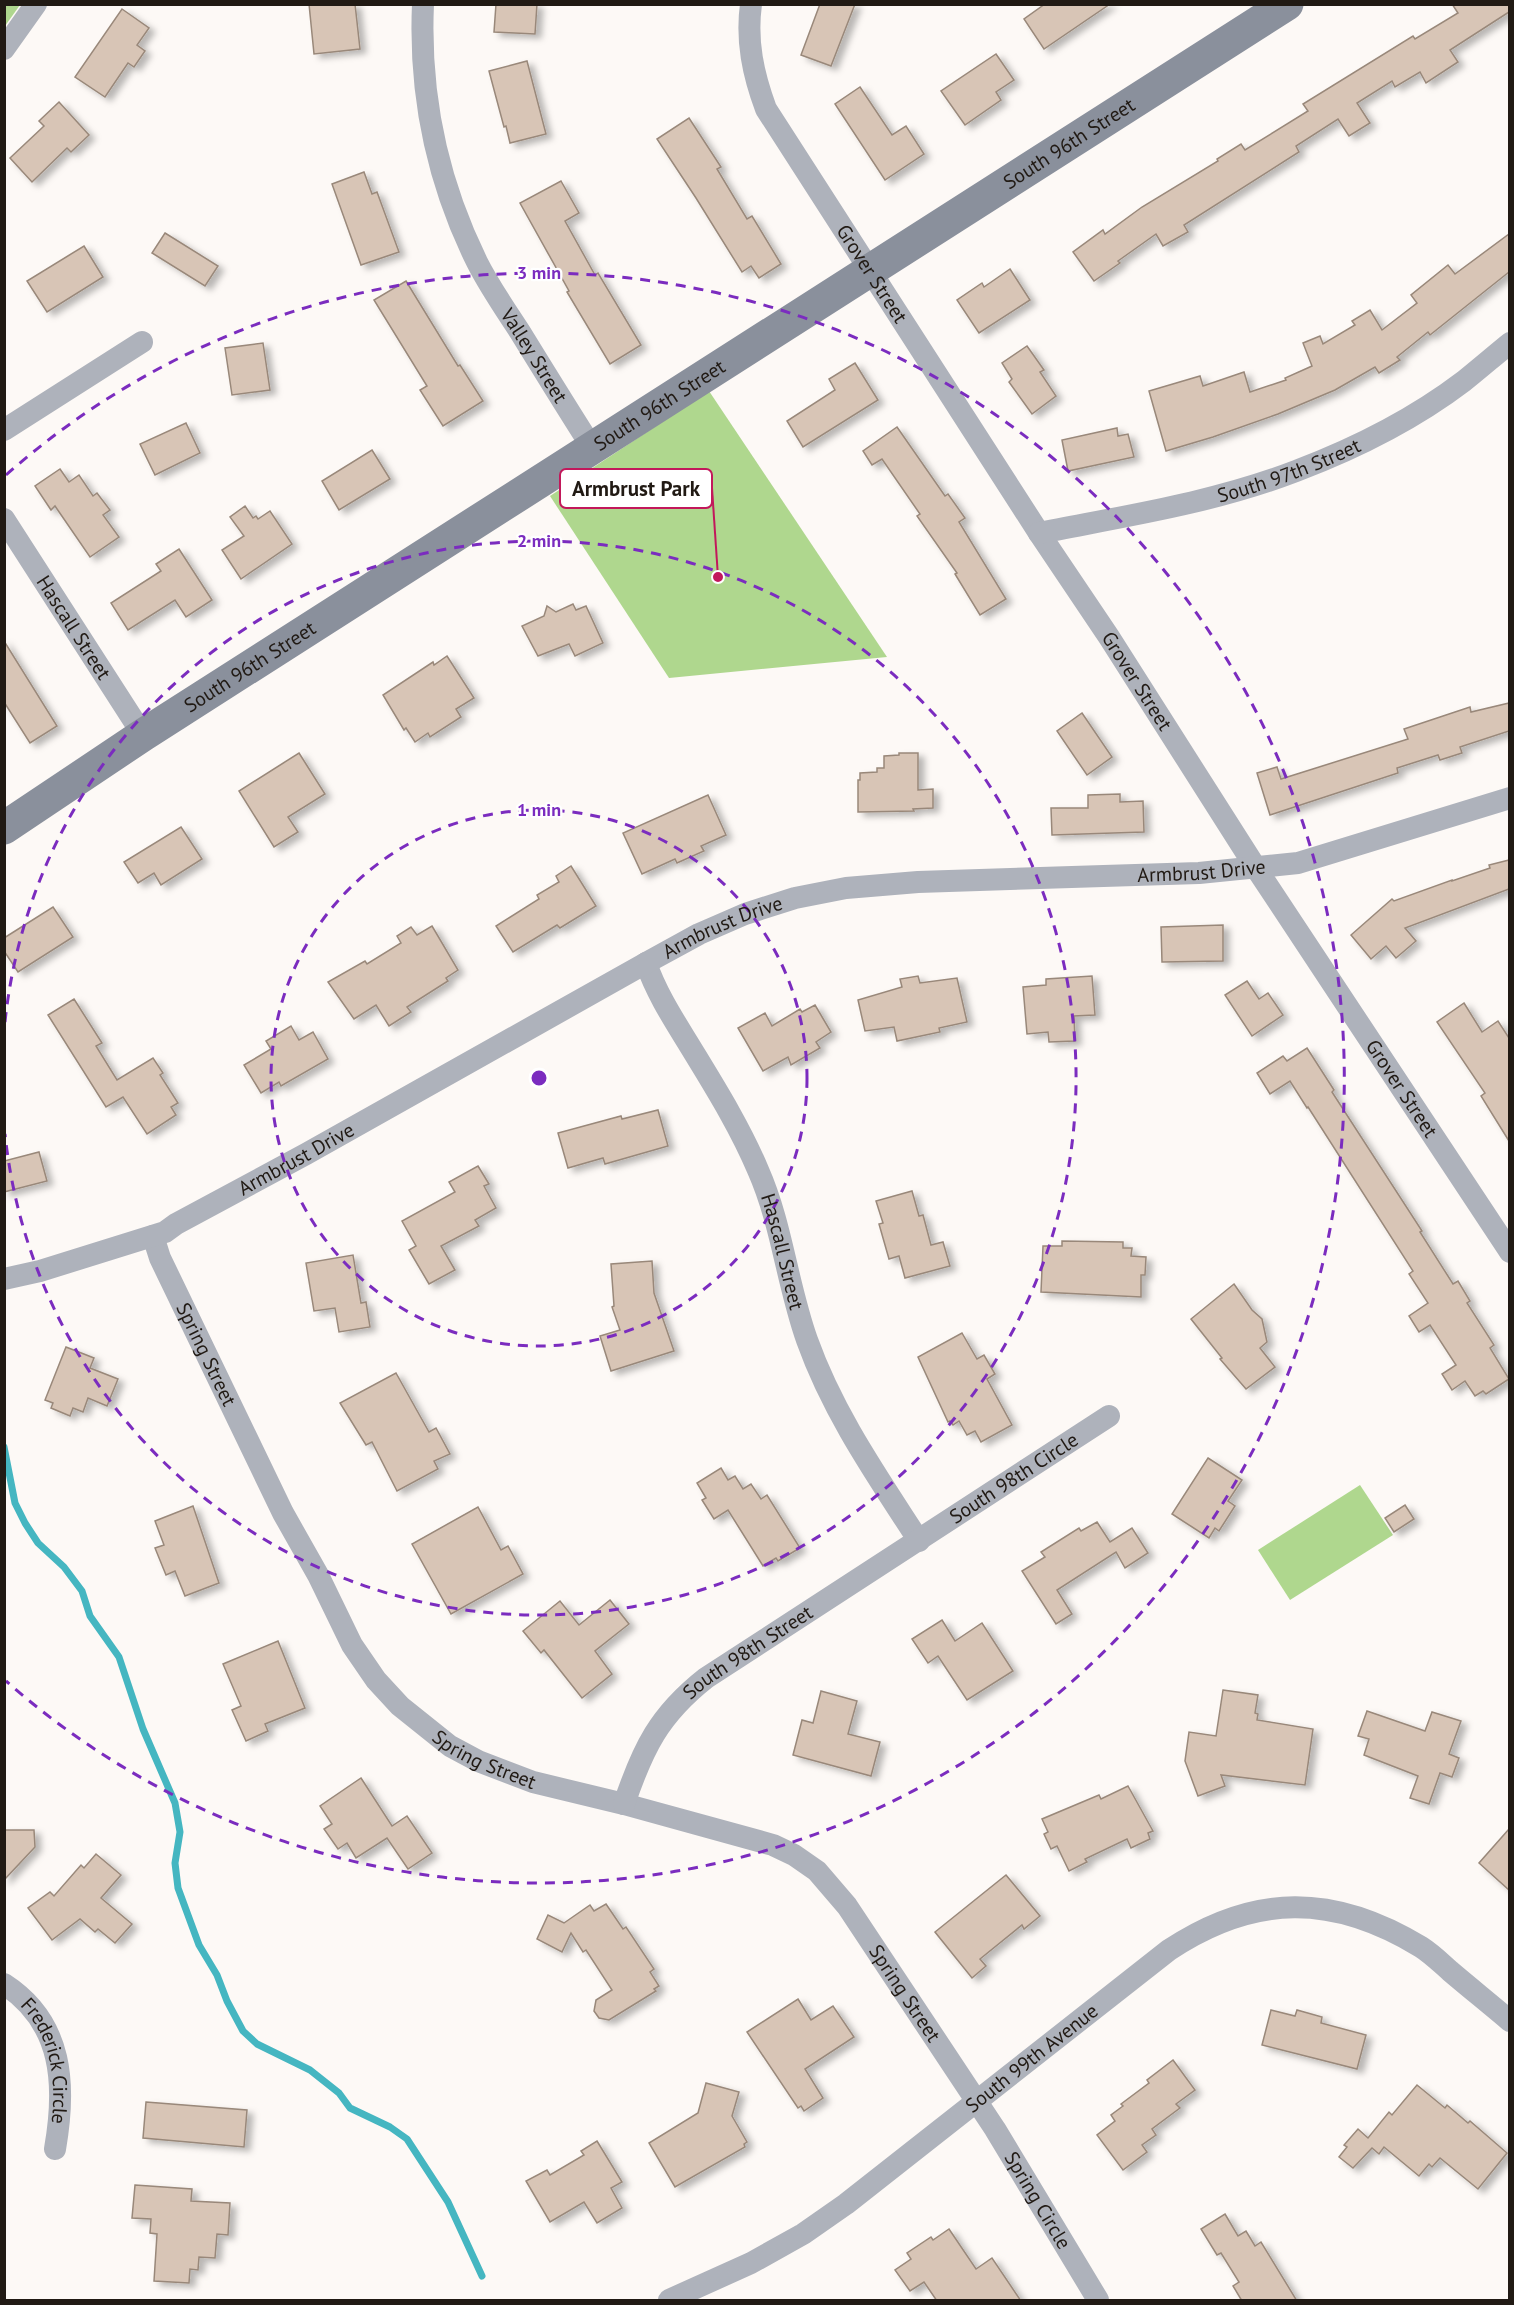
<svg xmlns="http://www.w3.org/2000/svg" width="1514" height="2305" font-family="'PT Sans',sans-serif">
  <style>
    .green { fill: #afd78e }
    .lines { fill: none; stroke-linecap: round; stroke-linejoin: round }
    .stream { stroke: #45b6c1; stroke-width: 7 }
    .building { fill: #d8c5b6; stroke: #99887a; stroke-width: 1.5; filter: url(#shadow) }
    .street { stroke: #aeb2bb; stroke-width: 22 }
    .secondary { stroke: #8a909c; stroke-width: 33 }
    .ring { fill: none; stroke: #7b2cbf; stroke-width: 3; stroke-dasharray: 10 8 }
    .labels { text-anchor: middle; stroke-width: 4.5; stroke-linejoin: round; paint-order: stroke }
    .street-label { font-size: 20px; fill: #211a14; stroke: #fff }
    .centre { fill: #7b2cbf; stroke: #fff; stroke-width: 3 }
    .ring-label { font-size: 18px; text-anchor: middle; font-weight: bold; fill: #7b2cbf; stroke: #fff; stroke-width: 4.5; stroke-linejoin: round; paint-order: stroke }
    .leader { fill: none; stroke: #c2185b; stroke-width: 2 }
    .callout-dot { fill: #c2185b; stroke: #fff; stroke-width: 2 }
    .callout { fill: #fff; stroke: #c2185b; stroke-width: 2 }
    .callout-label { font-size: 21px; text-anchor: middle; font-weight: bold; fill: #211a14 }
  </style>
  <defs>
    <filter id="shadow"><feDropShadow dx="6" dy="4" stdDeviation="3" flood-color="#0004"/></filter>
  </defs>
  <rect width="100%" height="100%" fill="#fdf9f6"/>
  <g class="green">
    <path d="M5 4 20 5 5 26 4 5Z"/>
    <path d="M709 391 887 657 669 678 550 496Z"/>
    <path d="M1360 1485 1393 1535 1290 1600 1258 1550Z"/>
  </g>
  <g class="lines">
    <path class="stream" d="M4 1447 15 1503 25 1523 38 1543 64 1567 82 1591 90 1616 119 1657 143 1729 175 1803 180 1832 175 1863 178 1888 199 1945 217 1975 227 2001 243 2031 257 2044 310 2070 339 2093 350 2108 390 2127 407 2139 448 2202 482 2276"/>
  </g>
  <g class="building">
    <path d="M309 4H355L360 49 314 54Z"/>
    <path d="M496 4H537L535 34 494 32Z"/>
    <path d="M820 4H855L831 66 801 55Z"/>
    <path d="M1045 4H1110L1044 49 1024 19Z"/>
    <path d="M1452 4H1509V12L1450 50 1458 62 1426 83 1420 72 1395 87 1392 81 1357 103 1370 123 1349 136 1338 119 1296 146 1299 152 1184 225 1188 232 1163 246 1156 234 1118 261 1120 263 1094 281 1073 252 1103 230 1105 234 1142 207 1218 161 1217 159 1241 144 1245 150 1308 111 1303 104 1413 36 1415 39 1458 13Z"/>
    <path d="M122 9 149 28 137 45 145 51 134 67 128 63 105 97 75 77Z"/>
    <path d="M996 54 1014 80 996 92 1001 100 965 125 941 91Z"/>
    <path d="M527 61 546 134 510 143 506 126 504 127 489 71Z"/>
    <path d="M860 87 892 135 906 126 924 154 885 180 835 104Z"/>
    <path d="M59 102 89 135 71 152 67 148 32 182 10 158 44 126 39 121Z"/>
    <path d="M689 118 721 167 717 169 747 219 752 216 781 264 759 278 751 266 742 272 696 198 657 139Z"/>
    <path d="M364 172 372 194 377 192 399 252 361 265 332 184Z"/>
    <path d="M561 181 579 213 565 221 595 275 598 273 641 345 610 364 567 292 569 291 520 203Z"/>
    <path d="M165 233 218 266 205 286 152 253Z"/>
    <path d="M1509 234V272L1430 335 1428 332 1397 357 1400 360 1379 373 1375 367 1335 390 1278 414 1213 437 1166 451 1149 391 1200 376 1203 386 1244 372 1250 392 1286 380 1285 378 1312 366 1303 343 1320 336 1323 344 1355 325 1352 321 1370 310 1382 330 1417 303 1411 295 1448 265 1455 274Z"/>
    <path d="M84 246 103 277 47 312 27 281Z"/>
    <path d="M1010 269 1030 300 979 333 957 300 982 283 984 287Z"/>
    <path d="M406 281 458 366 460 365 483 401 443 426 420 390 427 386 374 300Z"/>
    <path d="M263 343 270 390 232 395 225 348Z"/>
    <path d="M1027 346 1044 370 1040 372 1056 396 1032 414 1009 382 1012 379 1002 363Z"/>
    <path d="M855 363 878 400 803 447 787 421 835 390 829 379Z"/>
    <path d="M186 423 200 453 155 475 140 444Z"/>
    <path d="M897 427 945 496 948 494 965 518 959 522 1006 599 980 615 955 574 957 573 917 516 920 514 882 459 872 465 863 451Z"/>
    <path d="M1117 428 1118 436 1128 434 1134 457 1068 471 1062 440Z"/>
    <path d="M372 450 390 479 339 510 322 481Z"/>
    <path d="M60 469 69 482 79 475 93 496 97 493 110 510 103 515 119 537 90 557 55 506 51 510 35 486Z"/>
    <path d="M245 506 253 518 256 516 258 519 270 511 292 544 241 579 222 550 244 536 230 517Z"/>
    <path d="M179 549 212 600 186 617 175 600 128 630 111 603 161 571 156 564Z"/>
    <path d="M573 604 576 610 586 606 603 643 575 656 569 644 538 656 522 626 544 616 547 606 556 612Z"/>
    <path d="M4 641 57 726 30 743 4 702Z"/>
    <path d="M447 656 474 698 456 709 461 717 430 737 428 733 415 742 406 728 404 730 383 695 433 662 434 665Z"/>
    <path d="M1509 703V731L1460 747 1462 753 1440 760 1438 755 1397 768 1398 773 1270 815 1257 773 1277 767 1281 779 1408 739 1404 729 1470 707 1471 712Z"/>
    <path d="M1082 713 1112 757 1087 775 1057 731Z"/>
    <path d="M299 753 325 794 288 817 298 832 274 847 239 791Z"/>
    <path d="M899 753H918V790L933 789V808L913 809 914 811 858 812V780H860V773L877 772V768H884V756L899 755Z"/>
    <path d="M1120 794V802L1143 801 1144 832 1052 835 1051 808H1088V795Z"/>
    <path d="M708 795 726 835 701 846 704 851 677 863 675 859 642 874 623 833Z"/>
    <path d="M181 827 202 859 161 885 154 873 138 883 124 862Z"/>
    <path d="M1509 860V889L1405 928 1416 941 1396 958 1386 946 1371 959 1351 935 1392 899 1394 901 1452 880V881L1490 868 1489 865Z"/>
    <path d="M571 866 596 906 560 928 557 925 513 952 496 926 539 899 537 895 559 882 556 876Z"/>
    <path d="M53 907 73 937 18 972 4 951V938Z"/>
    <path d="M1223 925V961L1162 962 1161 927Z"/>
    <path d="M432 926 458 970 446 978 448 981 407 1007 411 1012 389 1026 376 1005 354 1019 328 982 365 961 367 964 401 943 397 936 411 927 417 935Z"/>
    <path d="M918 976 920 983 957 978 967 1022 939 1028 940 1032 897 1041 894 1027 865 1031 858 1000 902 987 900 979Z"/>
    <path d="M1092 976 1095 1015 1074 1016 1075 1041 1049 1042 1048 1032 1027 1034 1023 987 1046 985V979Z"/>
    <path d="M1247 981 1259 999 1268 993 1283 1015 1252 1036 1225 995Z"/>
    <path d="M74 999 102 1043 96 1046 117 1080 153 1058 163 1073 160 1075 178 1103 171 1107 176 1115 147 1134 123 1097 106 1107 48 1015Z"/>
    <path d="M1464 1003 1482 1032 1498 1021 1509 1038V1141L1481 1096 1485 1093 1437 1022Z"/>
    <path d="M815 1005 831 1032 816 1042 820 1048 791 1065 788 1057 763 1071 738 1028 765 1013 772 1026 800 1009 802 1012Z"/>
    <path d="M291 1026 299 1040 313 1032 328 1059 281 1086 279 1082 261 1093 244 1065 271 1049 266 1041Z"/>
    <path d="M1307 1048 1334 1090 1332 1092 1422 1231 1420 1232 1453 1284 1458 1281 1470 1301 1467 1303 1494 1345 1490 1348 1509 1379 1486 1394 1483 1391 1475 1396 1465 1381 1452 1390 1442 1374 1456 1365 1430 1325 1419 1332 1409 1316 1428 1303 1409 1274 1413 1271 1308 1107 1307 1108 1290 1081 1270 1094 1257 1073 1283 1056 1287 1061Z"/>
    <path d="M658 1110 668 1146 605 1164 603 1158 568 1168 558 1133 621 1116 622 1119Z"/>
    <path d="M39 1152 47 1181 4 1192V1161Z"/>
    <path d="M478 1166 489 1184 484 1186 496 1208 475 1220 479 1226 441 1246 455 1270 429 1284 409 1250 416 1246 402 1221 455 1192 449 1182Z"/>
    <path d="M912 1191 919 1216 923 1215 931 1245 943 1242 950 1266 905 1278 899 1256 889 1259 879 1224 883 1223 876 1201Z"/>
    <path d="M1062 1241 1123 1242V1248H1132L1131 1256 1146 1257 1145 1275H1141V1297L1041 1292 1043 1246H1062Z"/>
    <path d="M353 1255 361 1303 366 1302 370 1327 339 1332 335 1308 314 1311 306 1263Z"/>
    <path d="M652 1261 654 1293 674 1351 611 1371 600 1336 620 1330 612 1307 614 1306 611 1264Z"/>
    <path d="M1234 1284 1252 1310 1262 1319 1267 1342 1260 1348 1275 1367 1246 1389 1220 1359 1222 1358 1191 1319Z"/>
    <path d="M962 1333 977 1359 984 1355 995 1374 987 1379 1012 1425 981 1442 975 1431 967 1435 959 1421 953 1425 950 1421 948 1422 918 1357Z"/>
    <path d="M66 1347 94 1358 90 1368 118 1379 107 1406 88 1398 83 1412 73 1408 70 1416 51 1408 53 1403 45 1400Z"/>
    <path d="M396 1373 429 1432 436 1428 450 1454 434 1461 438 1469 397 1491 372 1442 366 1445 340 1403Z"/>
    <path d="M1208 1458 1242 1480 1228 1501 1235 1506 1219 1531 1215 1528 1209 1538 1172 1514Z"/>
    <path d="M721 1468 728 1480 735 1476 743 1489 751 1484 761 1499 767 1495 800 1548 778 1561 776 1558 763 1566 728 1510 714 1519 702 1500 706 1498 697 1483Z"/>
    <path d="M1405 1505 1414 1519 1394 1532 1385 1518Z"/>
    <path d="M193 1506 219 1583 185 1596 175 1571 166 1575 155 1548 164 1545 155 1521Z"/>
    <path d="M478 1507 501 1550 508 1546 523 1574 451 1614 412 1544Z"/>
    <path d="M1097 1522 1110 1542 1132 1528 1148 1553 1125 1568 1116 1552 1057 1590 1072 1614 1056 1624 1022 1571 1045 1557 1041 1552 1079 1528 1081 1531Z"/>
    <path d="M610 1600 629 1624 595 1651 612 1674 582 1698 544 1650 541 1653 523 1631 560 1601 579 1625Z"/>
    <path d="M942 1620 955 1641 982 1623 1013 1671 967 1700 938 1656 928 1663 912 1639Z"/>
    <path d="M278 1641 305 1708 265 1724 268 1731 246 1741 232 1710 241 1706 223 1664Z"/>
    <path d="M1223 1690 1258 1695 1255 1713 1258 1714 1257 1720 1313 1729 1305 1785 1221 1775 1225 1786 1198 1796 1185 1761 1189 1732 1216 1736Z"/>
    <path d="M821 1691 857 1701 848 1734 880 1742 871 1776 793 1755 802 1720 813 1723Z"/>
    <path d="M1367 1711 1425 1731 1432 1712 1461 1721 1449 1754 1459 1758 1452 1777 1440 1773 1429 1804 1410 1798 1418 1776 1364 1755 1369 1739 1358 1736Z"/>
    <path d="M361 1778 392 1826 407 1816 432 1853 408 1869 387 1838 356 1858 347 1843 338 1849 324 1829 332 1824 320 1806Z"/>
    <path d="M1128 1786 1153 1831 1148 1833 1150 1839 1131 1848 1127 1839 1085 1859 1087 1862 1069 1871 1057 1846 1051 1849 1044 1834 1048 1832 1042 1819 1099 1795 1101 1799Z"/>
    <path d="M1509 1829V1890L1479 1863Z"/>
    <path d="M4 1830H34L35 1847 4 1880Z"/>
    <path d="M96 1854 121 1875 101 1898 132 1924 115 1943 98 1929 95 1932 80 1919 52 1940 28 1908 50 1892 54 1896 81 1865 84 1868Z"/>
    <path d="M1006 1875 1040 1916 1024 1929 1022 1925 980 1959 986 1966 972 1978 935 1932Z"/>
    <path d="M606 1904 623 1929 626 1927 654 1969 650 1972 659 1986 654 1989 656 1991 609 2020 599 2018 594 2011 596 2000 612 1990 586 1950 583 1952 571 1933 562 1952 537 1939 548 1915 564 1923 590 1905 594 1911Z"/>
    <path d="M798 1999 811 2020 833 2006 854 2037 805 2069 823 2098 804 2111 801 2106 798 2108 747 2032Z"/>
    <path d="M1271 2010 1295 2016 1297 2010 1322 2017 1321 2023 1366 2035 1357 2069 1262 2045Z"/>
    <path d="M1173 2060 1195 2090 1176 2104 1180 2108 1152 2129 1156 2135 1142 2145 1147 2152 1123 2170 1097 2135 1115 2121 1111 2115 1123 2106 1121 2104 1149 2083 1147 2080Z"/>
    <path d="M706 2083 739 2092 732 2116 747 2142 744 2144 745 2147 675 2187 649 2143 698 2113Z"/>
    <path d="M1417 2085 1445 2108 1447 2105 1468 2123 1470 2121 1507 2153 1478 2189 1440 2158 1432 2167 1429 2164 1419 2176 1384 2147 1379 2154 1372 2148 1353 2168 1339 2157 1347 2147 1344 2145 1358 2129 1368 2138 1389 2112 1392 2115Z"/>
    <path d="M146 2102 247 2110 244 2147 143 2138Z"/>
    <path d="M597 2141 622 2182 611 2188 622 2208 597 2223 584 2202 550 2222 526 2181 547 2170 550 2175 584 2155 581 2151Z"/>
    <path d="M135 2185 192 2189 191 2201 230 2203 228 2235 217 2234 215 2258 199 2257 198 2270 190 2269 189 2283 154 2281 157 2234 150 2233 151 2219 132 2218Z"/>
    <path d="M1225 2214 1238 2236 1246 2231 1255 2246 1261 2242 1297 2301H1242L1233 2286 1239 2282 1221 2253 1217 2255 1201 2229Z"/>
    <path d="M949 2229 976 2269 992 2258 1021 2301H937L924 2282 910 2291 895 2270 911 2259 907 2253 931 2237 933 2240Z"/>
  </g>
  <g class="lines">
    <g class="street">
      <path id="s1" d="M423 4C419 94 437 181 477 262 489 286 505 309 520 332 544 371 568 410 593 449"/>
      <path id="s2" d="M751 4C746 41 753 74 766 109L1039 533 1109 637 1256 868 1510 1252"/>
      <path d="M4 49 36 4"/>
      <path d="M4 430 142 342"/>
      <path id="s3" d="M4 519 143 735"/>
      <path id="s4" d="M1039 533C1125 516 1213 503 1296 471 1354 449 1414 419 1464 381 1479 369 1494 356 1510 343"/>
      <path id="s5" d="M646 963C656 992 672 1017 688 1043 713 1084 739 1125 758 1170 782 1224 787 1284 807 1340 833 1413 877 1476 919 1541"/>
      <path id="s6" d="M153 1236 160 1258 283 1513 318 1575 352 1645 376 1680 400 1706 450 1746 478 1761 533 1782 624 1804 773 1845 794 1855 817 1871 847 1906 995 2129 1098 2300"/>
      <path id="s7" d="M4 1279 40 1271 165 1232 176 1224 306 1154 646 963 699 934 745 914 795 898 846 888 918 882 1199 873 1298 863 1510 798"/>
      <path id="s8" d="M624 1804C643 1748 659 1715 706 1678L1109 1416"/>
      <path id="s9" d="M4 1984C64 2023 66 2086 55 2149"/>
      <path id="s10" d="M669 2300 751 2263 803 2234 846 2204 1169 1950C1255 1893 1334 1894 1421 1947 1432 1954 1441 1963 1450 1971 1470 1988 1490 2004 1510 2021"/>
    </g>
    <path class="secondary" id="s11" d="M4 828 143 735 1287 4"/>
  </g>
  <g class="ring">
    <circle cx="539" cy="1078" r="268"/>
    <path d="M5 1022A537 537 0 1 1 5 1134"/>
    <path d="M6 475A805 805 0 1 1 6 1681"/>
  </g>
  <g class="labels">
    <g class="street-label">
      <text dy="7" stroke="none"><textPath href="#s11" startOffset="1266">South 96th Street</textPath></text>
      <text dy="7" stroke="none"><textPath href="#s2" startOffset="303">Grover Street</textPath></text>
      <text dy="7" stroke="none"><textPath href="#s1" startOffset="376">Valley Street</textPath></text>
      <text dy="7" stroke="none"><textPath href="#s11" startOffset="780">South 96th Street</textPath></text>
      <text dy="7" stroke="none"><textPath href="#s4" startOffset="258">South 97th Street</textPath></text>
      <text dy="7" stroke="none"><textPath href="#s3" startOffset="129">Hascall Street</textPath></text>
      <text dy="7" stroke="none"><textPath href="#s11" startOffset="294">South 96th Street</textPath></text>
      <text dy="7" stroke="none"><textPath href="#s2" startOffset="789">Grover Street</textPath></text>
      <text dy="7" stroke="none"><textPath href="#s7" startOffset="1290">Armbrust Drive</textPath></text>
      <text dy="7" stroke="none"><textPath href="#s7" startOffset="804">Armbrust Drive</textPath></text>
      <text dy="7" stroke="none"><textPath href="#s2" startOffset="1275">Grover Street</textPath></text>
      <text dy="7" stroke="none"><textPath href="#s7" startOffset="318">Armbrust Drive</textPath></text>
      <text dy="7" stroke="none"><textPath href="#s5" startOffset="321">Hascall Street</textPath></text>
      <text dy="7" stroke="none"><textPath href="#s6" startOffset="130">Spring Street</textPath></text>
      <text dy="7" stroke="none"><textPath href="#s8" startOffset="520">South 98th Circle</textPath></text>
      <text dy="7" stroke="none"><textPath href="#s8" startOffset="202">South 98th Street</textPath></text>
      <text dy="7" stroke="none"><textPath href="#s6" startOffset="634">Spring Street</textPath></text>
      <text dy="7" stroke="none"><textPath href="#s6" startOffset="1138">Spring Street</textPath></text>
      <text dy="7" stroke="none"><textPath href="#s10" startOffset="438">South 99th Avenue</textPath></text>
      <text dy="7" stroke="none"><textPath href="#s9" startOffset="93">Frederick Circle</textPath></text>
      <text dy="7" stroke="none"><textPath href="#s6" startOffset="1384">Spring Circle</textPath></text>
    </g>
  </g>
  <circle cx="539" cy="1078" r="9" class="centre"/>
  <g class="ring-label">
    <text x="539" y="279">3 min</text>
    <text x="539" y="547">2 min</text>
    <text x="539" y="816">1 min</text>
  </g>
  <path class="leader" d="M718 577L712 488"/>
  <circle class="callout-dot" cx="718" cy="577" r="6"/>
  <rect class="callout" x="560" y="469" width="152" height="39" rx="6"/>
  <g class="callout-label">
    <text x="636" y="496">Armbrust Park</text>
  </g>
  <rect width="1514" height="2305" fill="none" stroke="#211a14" stroke-width="12"/>
</svg>
